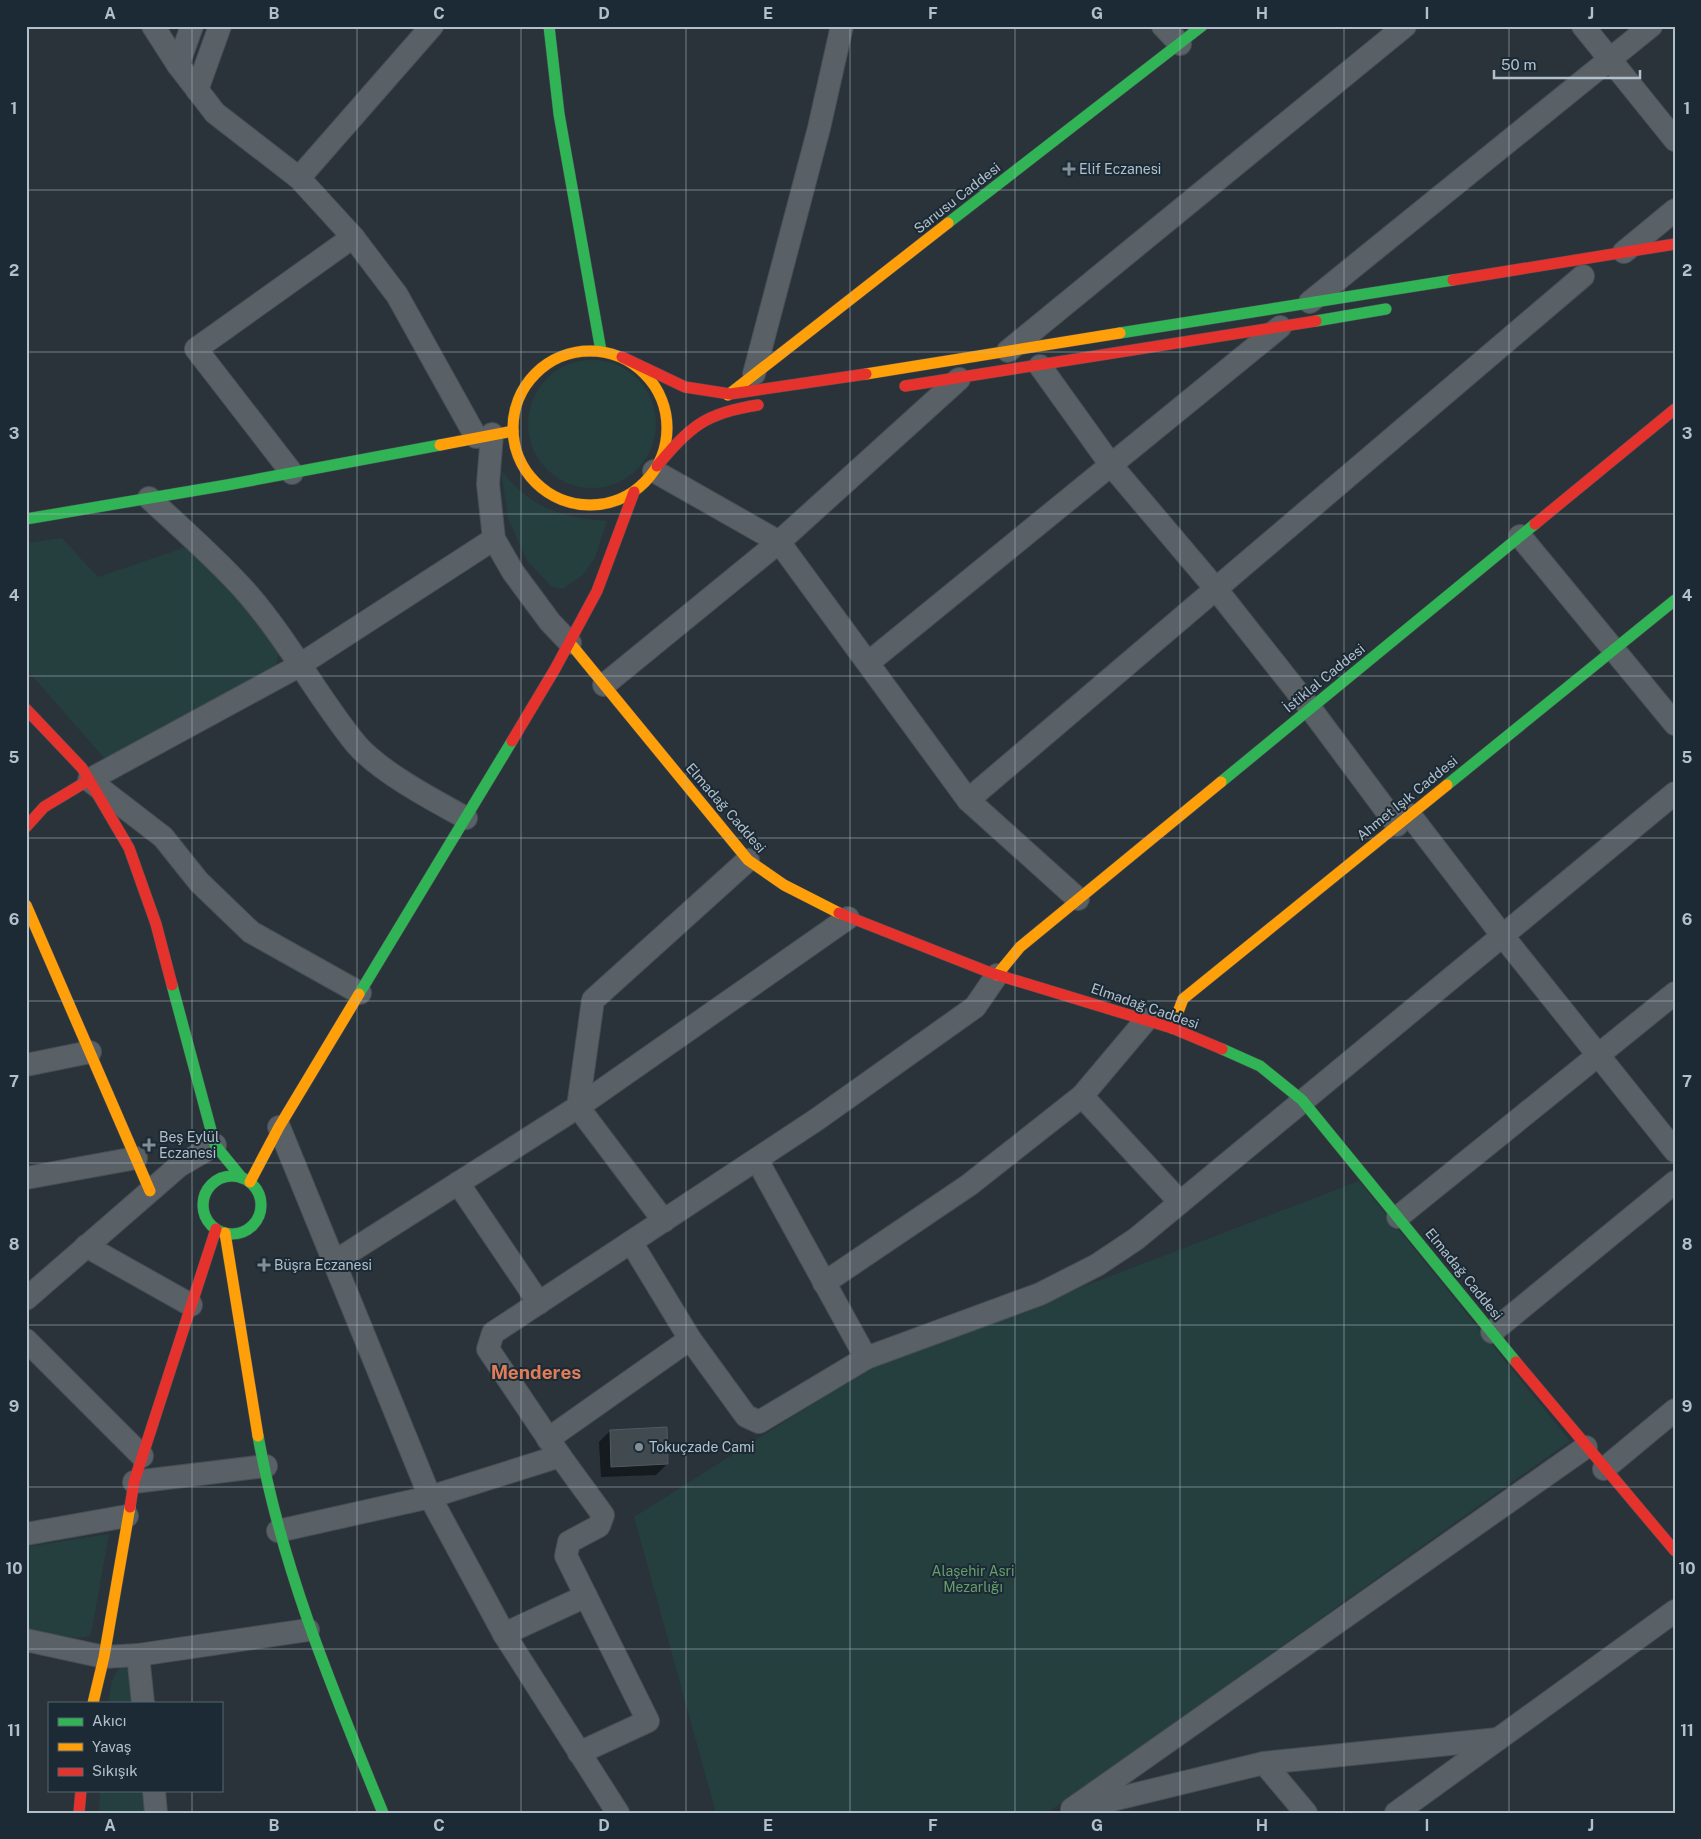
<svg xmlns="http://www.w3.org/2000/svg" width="1701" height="1839" font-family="'Public Sans',sans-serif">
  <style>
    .green { fill: #253f3f }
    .shadow { fill: #0007 }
    .building { fill: #414a4f; stroke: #515a61 }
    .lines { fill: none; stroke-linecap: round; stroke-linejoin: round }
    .street-casing { stroke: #474f54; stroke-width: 24 }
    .fast-casing { stroke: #474f54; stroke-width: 12 }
    .slow-casing { stroke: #474f54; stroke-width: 12 }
    .jam-casing { stroke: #474f54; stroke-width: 12 }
    .street { stroke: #596167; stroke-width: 22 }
    .fast { stroke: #30b455; stroke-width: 11 }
    .slow { stroke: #ff9f0a; stroke-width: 11 }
    .jam { stroke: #e5322d; stroke-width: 11 }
    .grid { fill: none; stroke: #b2c0cb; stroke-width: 1; stroke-opacity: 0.55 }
    .poi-dot { fill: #828f98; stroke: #1b2a35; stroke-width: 2 }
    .labels { text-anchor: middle; stroke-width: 4; stroke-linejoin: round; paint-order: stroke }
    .poi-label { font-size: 14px; fill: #b2c0cb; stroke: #1b2a35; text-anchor: start }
    .street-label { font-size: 14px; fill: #b2c0cb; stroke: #1b2a35 }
    .park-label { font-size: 14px; fill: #679e6b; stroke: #1b2a35 }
    .district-label { font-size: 19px; font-weight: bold; fill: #df7d59; stroke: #1b2a35 }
    .neatline { fill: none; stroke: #b2c0cb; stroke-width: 2 }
    .grid-label { font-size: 16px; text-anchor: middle; font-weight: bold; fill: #b2c0cb }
  </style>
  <rect width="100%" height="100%" fill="#293339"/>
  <g class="green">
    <circle cx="592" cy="424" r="64"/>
    <path d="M501 470C530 507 561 518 607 521L595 558 583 575 563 589 552 587 528 562 508 519Z"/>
    <path d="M62 538 98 577 186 547 271 634 279 653 276 666 106 760 26 669V543Z"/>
    <path d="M1359 1181 1570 1441 1047 1813H716L634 1517 868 1369Z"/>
    <path d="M109 1534 91 1635C79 1643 42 1631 26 1628V1547Z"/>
    <path d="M124 1666 129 1671 133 1703H108C111 1690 111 1671 124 1666Z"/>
    <path d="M100 1790H143L145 1813H99Z"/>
  </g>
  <path class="shadow" d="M610 1431 667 1464 656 1475 601 1477 599 1442Z"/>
  <path class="building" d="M667 1427 668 1464 611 1467 610 1430Z"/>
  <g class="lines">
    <defs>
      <g id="street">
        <path d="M153 26 178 65 215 113 299 178 353 237 397 295 476 437"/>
        <path d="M1163 26 1180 44"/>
        <path d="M1583 26 1675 140"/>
        <path d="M178 65 192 26"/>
        <path d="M197 90 220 26"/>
        <path d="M299 178 432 26"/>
        <path d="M1624 252 1675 210"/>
        <path d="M1310 302 1651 26"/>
        <path d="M1008 351 1405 26"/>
        <path d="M1040 366 1111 465 1216 589 1310 708 1397 825"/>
        <path d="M754 374 819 128 842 26"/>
        <path d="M492 434 488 484 494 539 513 572 550 622 570 643"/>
        <path d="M654 471 779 542 968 800 1078 899"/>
        <path d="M292 473 196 349 353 237"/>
        <path d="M149 498C182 529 217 559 247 593 288 640 317 696 356 744 380 772 433 800 466 818"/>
        <path d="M1520 536 1675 724"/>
        <path d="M868 663 1280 327"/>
        <path d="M604 685 779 542 959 379"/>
        <path d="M968 800 1583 276"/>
        <path d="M1410 815 1502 935 1675 1151"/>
        <path d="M360 993 251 932 199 882 163 837 89 780 295 668 494 539"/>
        <path d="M26 1065 90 1052"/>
        <path d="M1082 1096 1180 1202"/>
        <path d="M279 1127 430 1497 504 1634 618 1813"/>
        <path d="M757 1160 866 1358"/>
        <path d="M26 1178 136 1158"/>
        <path d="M458 1183 539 1303"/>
        <path d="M1398 1217 1675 993"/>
        <path d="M664 1221 578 1107 593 1000 748 860"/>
        <path d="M631 1242 690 1339 746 1416 759 1422 866 1358 1040 1294 1097 1265 1136 1239 1675 793"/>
        <path d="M86 1246 191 1305"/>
        <path d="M334 1262 578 1107 848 918"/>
        <path d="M824 1283 969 1185 1082 1096 1146 1020"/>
        <path d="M26 1299 179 1166 215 1145"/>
        <path d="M1492 1332 1675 1182"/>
        <path d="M26 1340 142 1456"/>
        <path d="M548 1439 690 1339"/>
        <path d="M1604 1469 1675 1410"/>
        <path d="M134 1482 266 1466"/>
        <path d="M278 1531 430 1497 560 1456"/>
        <path d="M26 1534 127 1516"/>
        <path d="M504 1634 586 1596"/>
        <path d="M26 1640 104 1657 138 1655 308 1630"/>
        <path d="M138 1655 143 1703"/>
        <path d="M579 1753 648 1721 566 1556 569 1542 599 1526 603 1515 560 1456 488 1349 493 1333 816 1120 975 1007 997 975"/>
        <path d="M1264 1763 1306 1813"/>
        <path d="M154 1790 156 1813"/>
        <path d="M1083 1807 1264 1763 1498 1739"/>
        <path d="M1072 1809 1586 1447"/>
        <path d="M1396 1813 1675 1611"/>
      </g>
      <g id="fast">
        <path d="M549 26 559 114 601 351"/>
        <path d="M948 223 1202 26"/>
        <path d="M1316 321 1386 309"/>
        <path d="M1120 333 1453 280"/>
        <path d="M26 519 227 485 440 445"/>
        <path d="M1221 782 1535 524"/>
        <path d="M1447 785 1675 600"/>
        <path d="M172 985 215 1145 242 1178"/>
        <path d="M359 994 512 741"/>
        <path d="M1222 1049 1260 1066 1302 1100 1516 1362"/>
        <circle cx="232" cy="1205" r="29"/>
        <path d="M258 1436C282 1569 332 1688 383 1813"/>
      </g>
      <g id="slow">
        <circle cx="590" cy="428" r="77"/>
        <path d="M866 374 1120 333"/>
        <path d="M728 395 948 223"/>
        <path d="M440 445 513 431"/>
        <path d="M570 643 748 860 784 885 839 913"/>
        <path d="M26 905 150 1191"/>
        <path d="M997 975 1020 947 1221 782"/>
        <path d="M1172 1028 1183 999 1447 785"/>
        <path d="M250 1182 279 1127 359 994"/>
        <path d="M225 1233 258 1436"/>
        <path d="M93 1703 104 1657 130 1507"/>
      </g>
      <g id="jam">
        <path d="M1453 280 1675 244"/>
        <path d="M622 357 685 387 730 394 866 374"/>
        <path d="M905 386 1316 321"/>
        <path d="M657 466C691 426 705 413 758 405"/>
        <path d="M1535 524 1675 409"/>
        <path d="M26 709 82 768 129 848 156 924 172 985"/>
        <path d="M512 741 555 669 597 591 634 492"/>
        <path d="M26 827 44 807 89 780"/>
        <path d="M839 913 991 973 1172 1028 1222 1049"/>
        <path d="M1516 1362 1675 1551"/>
        <path d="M130 1507 134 1482 216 1229"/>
        <path d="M79 1813 81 1790"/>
      </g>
    </defs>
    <use href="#street" class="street-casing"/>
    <use href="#fast" class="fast-casing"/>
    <use href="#slow" class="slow-casing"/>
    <use href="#jam" class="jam-casing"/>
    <use href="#street" class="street"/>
    <use href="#fast" class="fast"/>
    <use href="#slow" class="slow"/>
    <use href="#jam" class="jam"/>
  </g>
  <path class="grid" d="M192 26V1703M357 26V1813M521 26V1813M686 26V1813M850 26V1813M1015 26V1813M1180 26V1813M1344 26V1813M1509 26V1813M26 190H1675M26 352H1675M26 514H1675M26 676H1675M26 838H1675M26 1001H1675M26 1163H1675M26 1325H1675M26 1487H1675M26 1649H1675M192 1790V1813"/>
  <g class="poi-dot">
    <path d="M1066.5 161.5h5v5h5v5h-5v5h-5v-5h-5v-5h5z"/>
    <path d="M146.5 1137.5h5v5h5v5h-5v5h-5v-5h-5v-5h5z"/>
    <path d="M261.5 1257.5h5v5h5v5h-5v5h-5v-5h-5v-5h5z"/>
    <circle cx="639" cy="1447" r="5"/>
  </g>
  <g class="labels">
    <g class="poi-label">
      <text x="1079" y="174">Elif Eczanesi</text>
      <text x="159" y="1142">Beş Eylül<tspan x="159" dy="16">Eczanesi</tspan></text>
      <text x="274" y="1270">Büşra Eczanesi</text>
      <text x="649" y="1452">Tokuçzade Cami</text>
    </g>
    <g class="street-label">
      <text transform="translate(957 198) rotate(-38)" y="5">Sarıusu Caddesi</text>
      <text transform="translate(1324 678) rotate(-39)" y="5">İstiklal Caddesi</text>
      <text transform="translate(1407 798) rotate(-39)" y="5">Ahmet Işık Caddesi</text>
      <text transform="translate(726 808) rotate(49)" y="5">Elmadağ Caddesi</text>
      <text transform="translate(1145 1006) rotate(19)" y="5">Elmadağ Caddesi</text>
      <text transform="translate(1464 1274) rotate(51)" y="5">Elmadağ Caddesi</text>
    </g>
    <g class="park-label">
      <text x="973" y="1576">Alaşehir Asri<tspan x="973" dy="16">Mezarlığı</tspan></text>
    </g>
    <g class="district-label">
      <text x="536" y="1379">Menderes</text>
    </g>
  </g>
  <rect width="1701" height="1839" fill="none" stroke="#1b2a35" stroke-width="55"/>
  <rect x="48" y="1702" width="175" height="90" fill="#1b2a35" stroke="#576671"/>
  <rect x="58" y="1718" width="25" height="8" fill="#30b455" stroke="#576671"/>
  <text x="92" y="1726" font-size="15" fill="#b2c0cb">Akıcı</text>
  <rect x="58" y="1743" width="25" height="8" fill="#ff9f0a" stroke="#576671"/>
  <text x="92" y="1752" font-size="15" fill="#b2c0cb">Yavaş</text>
  <rect x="58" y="1768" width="25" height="8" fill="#e5322d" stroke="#576671"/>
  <text x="92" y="1776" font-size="15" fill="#b2c0cb">Sıkışık</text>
  <path d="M1494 70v8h146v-8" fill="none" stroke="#b2c0cb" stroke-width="2.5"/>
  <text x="1501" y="70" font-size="15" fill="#b2c0cb" stroke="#1b2a35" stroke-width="4" paint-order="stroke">50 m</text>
  <rect x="28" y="28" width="1646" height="1784" class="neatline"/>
  <g class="grid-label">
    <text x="110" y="19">A</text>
    <text x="274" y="19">B</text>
    <text x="439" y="19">C</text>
    <text x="604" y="19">D</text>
    <text x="768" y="19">E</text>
    <text x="933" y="19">F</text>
    <text x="1097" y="19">G</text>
    <text x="1262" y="19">H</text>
    <text x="1427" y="19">I</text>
    <text x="1591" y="19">J</text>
    <text x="14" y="114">1</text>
    <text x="1687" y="114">1</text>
    <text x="14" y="276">2</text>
    <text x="1687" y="276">2</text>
    <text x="14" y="439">3</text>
    <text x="1687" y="439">3</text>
    <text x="14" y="601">4</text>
    <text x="1687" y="601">4</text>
    <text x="14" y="763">5</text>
    <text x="1687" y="763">5</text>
    <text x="14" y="925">6</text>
    <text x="1687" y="925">6</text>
    <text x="14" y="1087">7</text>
    <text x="1687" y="1087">7</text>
    <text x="14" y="1250">8</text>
    <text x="1687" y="1250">8</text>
    <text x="14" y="1412">9</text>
    <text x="1687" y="1412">9</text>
    <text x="14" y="1574">10</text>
    <text x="1687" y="1574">10</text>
    <text x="14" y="1736">11</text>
    <text x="1687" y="1736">11</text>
    <text x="110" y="1831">A</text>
    <text x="274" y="1831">B</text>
    <text x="439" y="1831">C</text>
    <text x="604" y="1831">D</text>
    <text x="768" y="1831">E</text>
    <text x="933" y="1831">F</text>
    <text x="1097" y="1831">G</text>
    <text x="1262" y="1831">H</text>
    <text x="1427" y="1831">I</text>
    <text x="1591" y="1831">J</text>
  </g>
</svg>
